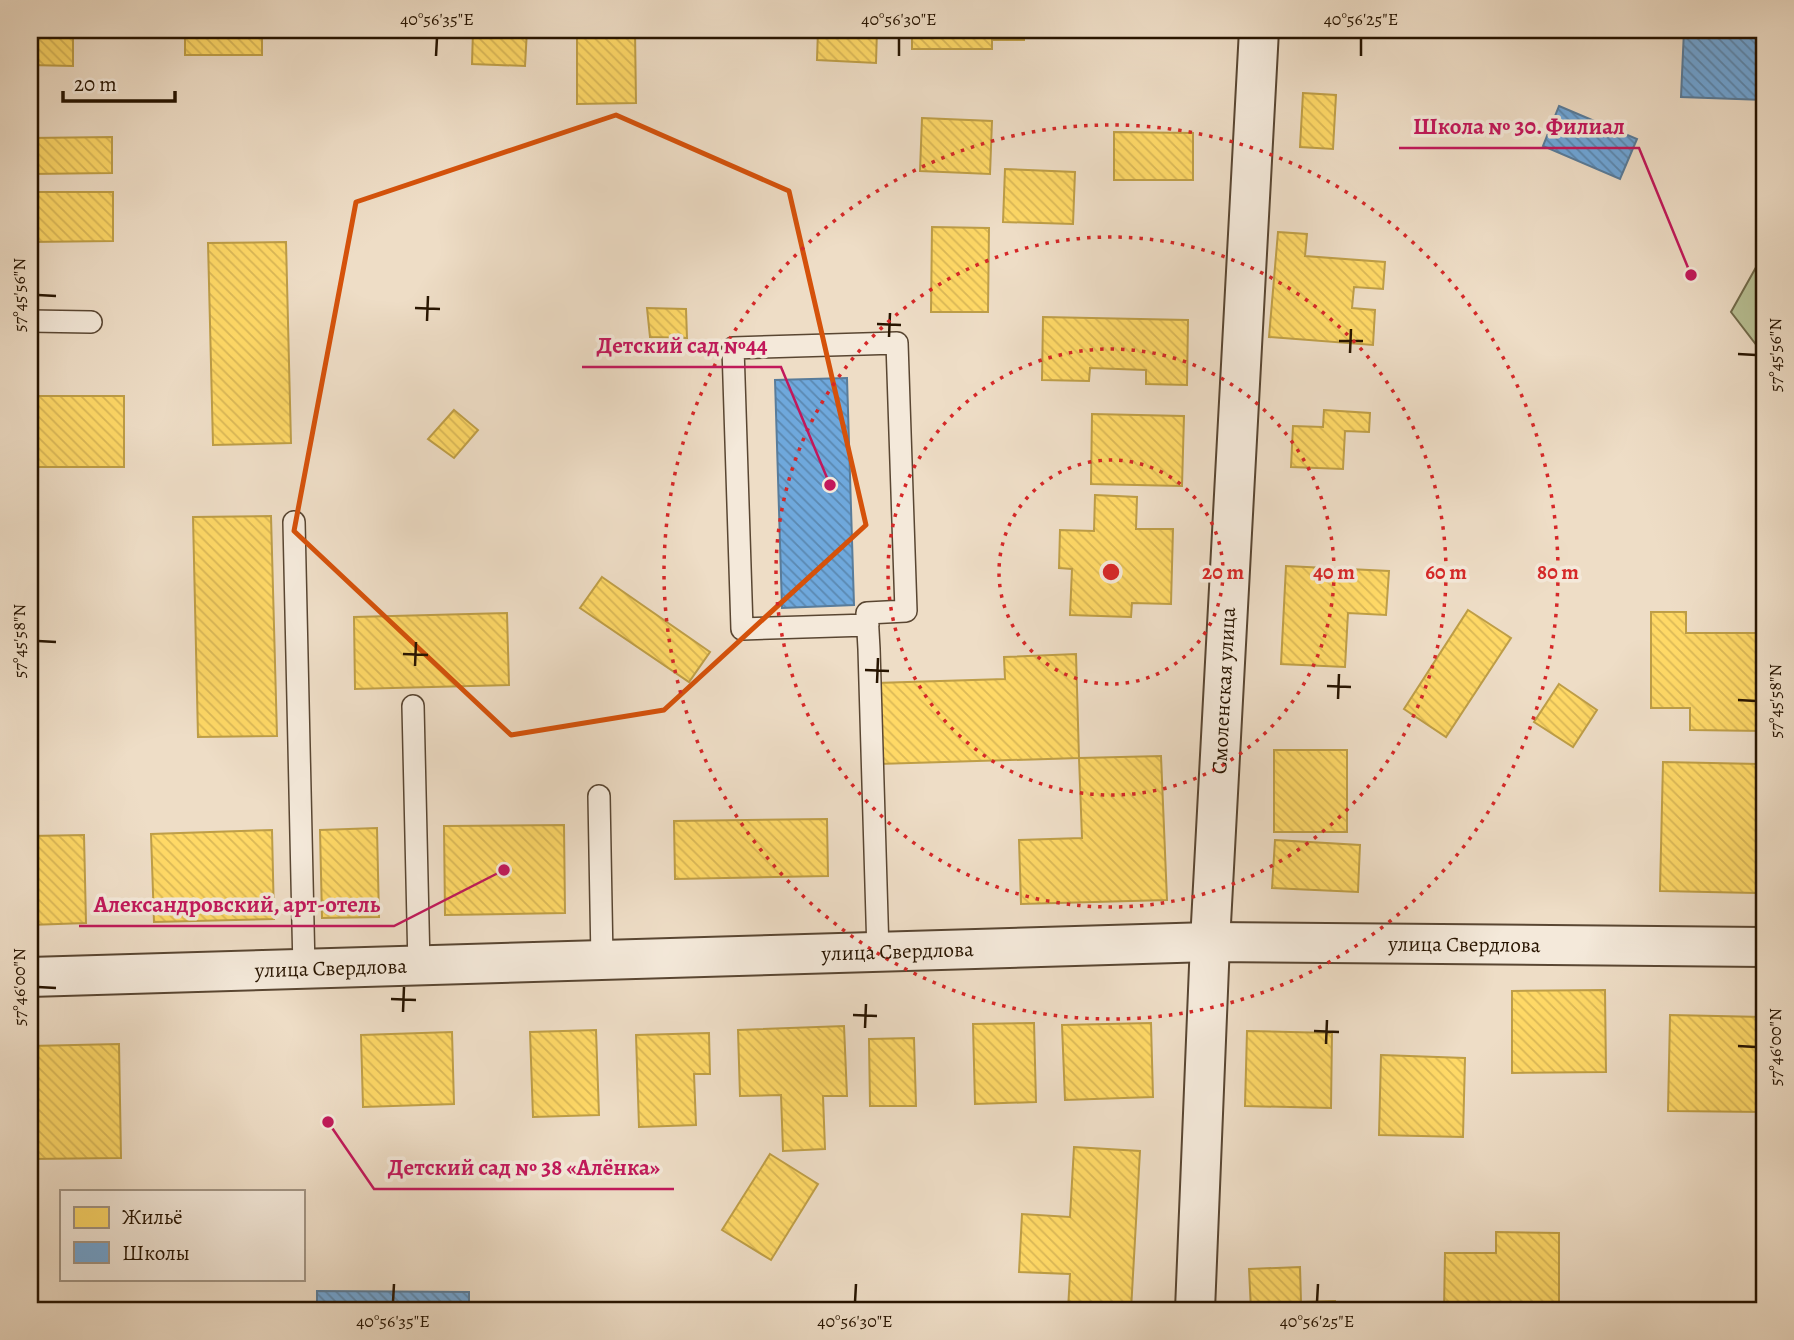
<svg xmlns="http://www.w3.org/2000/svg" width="1794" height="1340" font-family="Alegreya,serif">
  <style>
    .garden { fill: #b8c195; stroke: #706a4a; stroke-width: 2 }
    .homes { fill: url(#homes-back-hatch); stroke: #be9e47; stroke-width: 2 }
    .schools { fill: url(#schools-back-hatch); stroke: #597c9a; stroke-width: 2 }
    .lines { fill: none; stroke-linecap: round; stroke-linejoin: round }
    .service-casing { stroke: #594632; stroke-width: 24 }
    .tertiary-casing { stroke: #594632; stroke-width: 42 }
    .service { stroke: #f4e9da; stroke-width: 21 }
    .tertiary { stroke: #f4e9da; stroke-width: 38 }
    .marked { fill: none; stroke: #d5520b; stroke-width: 5; stroke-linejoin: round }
    .ticks { fill: none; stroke: #271400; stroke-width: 2.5 }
    .ring { fill: none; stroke: #d62828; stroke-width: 3.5; stroke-dasharray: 3.5 7 }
    .labels { text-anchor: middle; stroke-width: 7; stroke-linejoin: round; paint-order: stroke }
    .street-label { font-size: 21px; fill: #271400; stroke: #f4e9da }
    .centre { fill: #d62828; stroke: #f4e9da; stroke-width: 3.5 }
    .ring-label { font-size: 21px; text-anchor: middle; font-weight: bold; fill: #d62828; stroke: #f4e9da; stroke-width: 7; stroke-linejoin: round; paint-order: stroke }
    .leader { fill: none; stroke: #c2185b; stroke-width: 2.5 }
    .callout-dot { fill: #c2185b; stroke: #f4e9da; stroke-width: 2.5 }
    .callout-label { font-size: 23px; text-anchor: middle; font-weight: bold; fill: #c2185b; stroke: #f4e9da; stroke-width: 7; stroke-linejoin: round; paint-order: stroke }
    .neatline { fill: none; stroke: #271400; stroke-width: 2.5 }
    .ticks-label { font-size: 18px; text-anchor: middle; fill: #271400 }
  </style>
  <defs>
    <pattern id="homes-back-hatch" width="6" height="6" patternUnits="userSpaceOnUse" patternTransform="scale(1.75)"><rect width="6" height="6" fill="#ffd966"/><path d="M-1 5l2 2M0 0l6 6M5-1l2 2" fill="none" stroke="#dbb957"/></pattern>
    <pattern id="schools-back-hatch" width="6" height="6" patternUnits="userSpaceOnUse" patternTransform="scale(1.75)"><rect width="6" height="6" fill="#6fa8dc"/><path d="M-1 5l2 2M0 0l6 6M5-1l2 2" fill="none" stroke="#5b88b0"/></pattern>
  </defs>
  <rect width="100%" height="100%" fill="#eeddc6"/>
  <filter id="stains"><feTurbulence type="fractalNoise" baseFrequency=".00286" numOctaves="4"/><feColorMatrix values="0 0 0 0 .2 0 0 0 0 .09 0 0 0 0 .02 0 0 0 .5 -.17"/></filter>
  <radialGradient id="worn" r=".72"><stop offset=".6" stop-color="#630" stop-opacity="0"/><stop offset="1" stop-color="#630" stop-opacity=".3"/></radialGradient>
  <path class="garden" d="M1764 253V355L1731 312Z"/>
  <g class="homes">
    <path d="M30 30H73V66L30 65Z"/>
    <rect x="185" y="30" width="77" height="25"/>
    <path d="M473 30H527L525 66 472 64Z"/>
    <path d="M577 30H635L636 103 577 104Z"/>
    <path d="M818 30H877L876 63 817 60Z"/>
    <path d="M912 30H1024V40H992V49H912Z"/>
    <path d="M1303 93 1336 95 1333 149 1300 147Z"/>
    <path d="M922 118 992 121 990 174 920 171Z"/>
    <path d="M1114 132 1193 133V180H1114Z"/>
    <path d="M112 137V173L30 174V138Z"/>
    <path d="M1005 169 1075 172 1073 224 1003 222Z"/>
    <path d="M30 192H113V241L30 242Z"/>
    <path d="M932 227 989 228 988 312H931Z"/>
    <path d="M1278 232 1307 234 1305 256 1385 262 1383 289 1354 287 1352 308 1375 310 1373 345 1269 337Z"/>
    <path d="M286 242 291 443 213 445 208 243Z"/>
    <path d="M647 308 686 309 687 338 650 337Z"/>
    <path d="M1043 317 1188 320 1187 385 1146 384V370L1090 368 1089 381 1042 380Z"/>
    <rect x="30" y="396" width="94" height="71"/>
    <path d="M454 410 478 430 454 458 428 439Z"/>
    <path d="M1324 410 1370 413 1369 432 1345 431 1343 469 1291 467 1293 426 1323 427Z"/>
    <path d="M1092 414 1184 416 1182 486 1091 484Z"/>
    <path d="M1095 495 1137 497 1136 529H1173L1171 604 1132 603 1131 617 1070 615 1072 569 1059 568 1060 530 1094 531Z"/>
    <path d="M271 516 277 736 198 737 193 517Z"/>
    <path d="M1286 566 1389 571 1386 615 1348 613 1345 667 1281 664Z"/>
    <path d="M602 577 710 652 689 682 580 608Z"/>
    <path d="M1468 610 1511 638 1446 737 1404 709Z"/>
    <path d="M1651 612H1686V633H1764V731L1690 730V708H1651Z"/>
    <path d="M507 613 509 685 355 689 354 617Z"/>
    <path d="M1076 654 1079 758 878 764 876 683 1005 679 1004 657Z"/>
    <path d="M1559 684 1597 710 1573 747 1534 722Z"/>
    <rect x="1274" y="750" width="73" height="82"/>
    <path d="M1161 756 1167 900 1021 904 1019 840 1082 838 1079 758Z"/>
    <path d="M1663 762 1759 764 1756 893 1660 891Z"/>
    <path d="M827 819 828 876 675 879 674 821Z"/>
    <path d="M564 825 565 913 445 915 444 826Z"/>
    <path d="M377 828 379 917 322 918 320 830Z"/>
    <path d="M272 830 274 919 154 922 151 834Z"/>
    <path d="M84 835 86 923 30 925V836Z"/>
    <path d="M1275 840 1360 845 1358 892 1272 888Z"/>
    <path d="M1605 990 1606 1072 1512 1073V991Z"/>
    <path d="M1670 1015 1764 1017V1112L1668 1111Z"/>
    <path d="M1034 1023 1036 1102 975 1104 973 1024Z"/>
    <path d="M1151 1023 1153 1097 1065 1100 1062 1025Z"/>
    <path d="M844 1026 847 1096H823L825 1149 783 1151 781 1095 740 1096 738 1030Z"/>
    <path d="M596 1030 599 1115 533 1117 530 1032Z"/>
    <path d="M1247 1031 1332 1033 1331 1108 1245 1106Z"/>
    <path d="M452 1032 454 1104 363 1107 361 1035Z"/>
    <path d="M709 1033 710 1074H694L696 1125 639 1127 636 1035Z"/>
    <path d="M914 1038 916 1106H870L869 1039Z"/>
    <path d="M119 1044 121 1158 30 1159V1046Z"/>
    <path d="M1381 1055 1465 1058 1463 1137 1379 1135Z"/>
    <path d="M1074 1147 1140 1151 1131 1310H1068L1070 1274 1019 1272 1022 1214 1070 1217Z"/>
    <path d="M770 1154 818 1184 771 1260 722 1230Z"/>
    <path d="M1496 1232 1559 1233V1310H1444L1445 1253H1496Z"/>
    <path d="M1300 1267 1301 1302 1335 1301 1336 1310H1251L1249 1269Z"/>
  </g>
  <g class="schools">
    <path d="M1684 30H1764V100L1681 97Z"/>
    <path d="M1559 106 1637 139 1620 179 1543 146Z"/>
    <path d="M847 378 854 605 782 608 775 380Z"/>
    <path d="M317 1291 469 1292V1310H317Z"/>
  </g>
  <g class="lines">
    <defs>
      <g id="service">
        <path d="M30 321 91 322"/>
        <path d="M294 522 304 969"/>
        <path d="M868 625 742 629 733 348 897 343 906 611 867 613 869 649 878 952"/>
        <path d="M413 706 419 966"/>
        <path d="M599 796 602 960"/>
      </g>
      <g id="tertiary">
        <path id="s1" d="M30 977 1210 942 1764 947"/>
        <path id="s2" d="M1195 1310 1210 942 1259 30"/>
      </g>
    </defs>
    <use href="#service" class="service-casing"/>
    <use href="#tertiary" class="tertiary-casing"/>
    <use href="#service" class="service"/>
    <use href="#tertiary" class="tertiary"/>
  </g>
  <path class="marked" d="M616 115 789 191 866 525 664 710 511 735 294 531 356 202Z"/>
  <path class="ticks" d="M436 56 437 38M899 56V38M1361 56V38M38 295 56 296M415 308 440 309M427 321 428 296M877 324 901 325M889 337 890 313M1339 341H1363M1350 353 1351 329M1738 354 1756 355M38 641 56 642M403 654 428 655M415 666 416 642M865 670 889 671M877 683 878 658M1327 686 1351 687M1338 699 1339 674M1738 700 1756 701M38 987 56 988M391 999 416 1000M403 1012 404 987M853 1015 877 1016M865 1028 866 1004M1314 1031 1339 1032M1326 1044 1327 1020M1738 1046 1756 1047M393 1302 394 1284M855 1302 856 1284M1317 1302 1318 1284"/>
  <g class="ring">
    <circle cx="1111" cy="572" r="112"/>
    <circle cx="1111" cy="572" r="223"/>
    <circle cx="1111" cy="572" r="335"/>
    <circle cx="1111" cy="572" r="447"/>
  </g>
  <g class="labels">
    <g class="street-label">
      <text dy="7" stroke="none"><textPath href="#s2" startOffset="620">Смоленская улица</textPath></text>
      <text dy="7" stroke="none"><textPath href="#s1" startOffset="1435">улица Свердлова</textPath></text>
      <text dy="7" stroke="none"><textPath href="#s1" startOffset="868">улица Свердлова</textPath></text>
      <text dy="7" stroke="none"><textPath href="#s1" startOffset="301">улица Свердлова</textPath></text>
    </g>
  </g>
  <circle cx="1111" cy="572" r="10" class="centre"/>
  <g class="ring-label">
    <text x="1223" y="579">20 m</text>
    <text x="1334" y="579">40 m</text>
    <text x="1446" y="579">60 m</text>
    <text x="1558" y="579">80 m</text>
  </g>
  <path class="leader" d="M1691 275L1639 148H1399M830 485L781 367H582M504 870L394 926H79M328 1122L374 1189H674"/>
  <g class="callout-dot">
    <circle cx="1691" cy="275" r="7"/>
    <circle cx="830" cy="485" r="7"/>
    <circle cx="504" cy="870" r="7"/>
    <circle cx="328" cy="1122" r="7"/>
  </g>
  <g class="callout-label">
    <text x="1519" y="134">Школа № 30. Филиал</text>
    <text x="682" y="353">Детский сад №44</text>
    <text x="237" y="912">Александровский, арт-отель</text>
    <text x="524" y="1175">Детский сад № 38 «Алёнка»</text>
  </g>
  <rect width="1794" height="1340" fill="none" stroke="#eeddc6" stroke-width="77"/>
  <rect x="60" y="1190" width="245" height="91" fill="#f4e9da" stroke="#a29483" stroke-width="2"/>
  <rect x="74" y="1207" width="35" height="21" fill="#ffd966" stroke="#a29483" stroke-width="2"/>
  <text x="122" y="1224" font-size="21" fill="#271400">Жильё</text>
  <rect x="74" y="1242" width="35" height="21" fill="#6fa8dc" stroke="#a29483" stroke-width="2"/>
  <text x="122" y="1260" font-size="21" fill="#271400">Школы</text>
  <path d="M63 91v10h112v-10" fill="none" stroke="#271400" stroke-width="3.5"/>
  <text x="74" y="91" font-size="21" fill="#271400" stroke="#f4e9da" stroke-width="5" paint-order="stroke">20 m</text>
  <rect x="38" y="38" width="1718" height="1264" class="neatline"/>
  <g class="ticks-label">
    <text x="437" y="25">40°56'35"E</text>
    <text x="899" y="25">40°56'30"E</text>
    <text x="1361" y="25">40°56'25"E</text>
    <text transform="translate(19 295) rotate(-90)" y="6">57°45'56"N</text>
    <text transform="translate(1775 355) rotate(-90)" y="6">57°45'56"N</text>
    <text transform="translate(19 641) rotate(-90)" y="6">57°45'58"N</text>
    <text transform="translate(1775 701) rotate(-90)" y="6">57°45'58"N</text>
    <text transform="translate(19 987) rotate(-90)" y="6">57°46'00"N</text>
    <text transform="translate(1775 1047) rotate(-90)" y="6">57°46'00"N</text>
    <text x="393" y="1327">40°56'35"E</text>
    <text x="855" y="1327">40°56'30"E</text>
    <text x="1317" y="1327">40°56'25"E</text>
  </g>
  <rect width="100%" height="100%" filter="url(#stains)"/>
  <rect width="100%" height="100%" fill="url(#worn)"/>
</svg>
